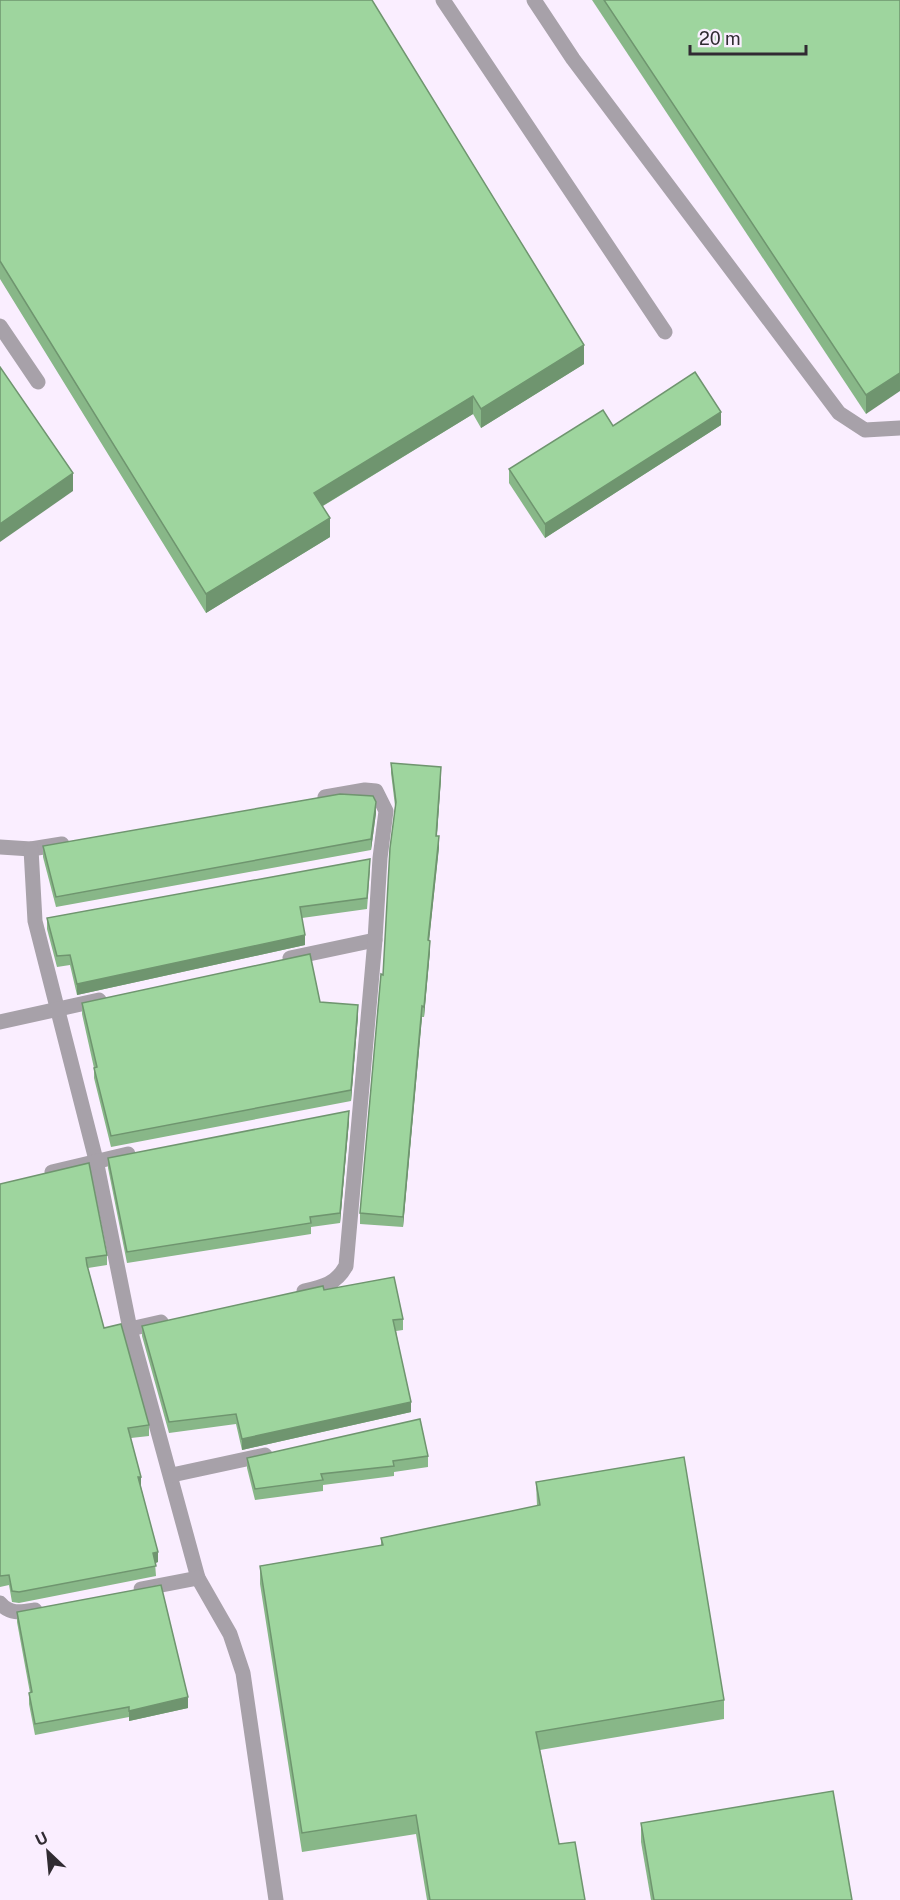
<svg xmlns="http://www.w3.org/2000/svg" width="900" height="1900" font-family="'Public Sans',sans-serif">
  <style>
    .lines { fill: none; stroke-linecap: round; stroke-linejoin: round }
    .service { stroke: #a7a1a9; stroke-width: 15 }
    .minor { stroke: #a7a1a9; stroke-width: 15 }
    .wall { fill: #88b788 }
    .shaded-wall { fill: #6f956f }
    .building { fill: #9ed59e; stroke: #6f956f; stroke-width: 1.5 }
  </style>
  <rect width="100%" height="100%" fill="#faeeff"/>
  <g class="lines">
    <g class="service">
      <path d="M443 0 665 332"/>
      <path d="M534 0 573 59 839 413 865 430 900 428"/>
      <path d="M0 326 38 382"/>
    </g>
    <g class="minor">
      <path d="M0 847 31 849 62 844"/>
      <path d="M31 849 35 921 96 1160 130 1329 198 1578 230 1634 243 1673 276 1900"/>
      <path d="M290 958 375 940"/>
      <path d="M0 1022 99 1000"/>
      <path d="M52 1172 128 1154"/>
      <path d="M304 1291C323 1287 336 1284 346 1266L375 940 380 858 386 811 376 791 365 790 325 797"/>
      <path d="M130 1329 161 1322"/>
      <path d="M172 1475 265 1455"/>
      <path d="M141 1589 198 1578"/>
      <path d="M0 1603C10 1615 22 1612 35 1610"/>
    </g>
  </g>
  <g class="wall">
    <path d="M0 0 584 364 481 428 473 414 323 506 330 537 206 613 0 279Z"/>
    <path d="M592 0H900L866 414Z"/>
    <path d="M721 425 545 538 509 483V469L613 426Z"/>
    <path d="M391 763 441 778 437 836 439 847 429 940 430 951 424 1017H422L403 1227 360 1224V1213L383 975 395 806 391 773Z"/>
    <path d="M376 813 371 850 56 907 43 857V846Z"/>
    <path d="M370 870 367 909 302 918 305 945 77 995 70 965 57 967 47 929V918Z"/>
    <path d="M320 1002 358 1016 351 1101 111 1147 94 1078V1068L82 1014V1003Z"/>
    <path d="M349 1121 340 1223 311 1227V1234L127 1263 108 1168V1158Z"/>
    <path d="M0 1184 107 1255V1265L88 1268 104 1328 149 1425V1436L131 1438 141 1487 158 1562 155 1563 156 1576 19 1603 12 1602 9 1585 0 1587Z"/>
    <path d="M324 1290 403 1319V1330L396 1331 411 1412 242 1450 236 1424 169 1433 142 1336V1326Z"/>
    <path d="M428 1456V1467L394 1472V1476L323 1485V1491L255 1500 247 1468V1458Z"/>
    <path d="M536 1482 724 1700V1719L540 1750 559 1844 585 1900H427L416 1834 302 1852 260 1584V1566L381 1546V1538L537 1506Z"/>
    <path d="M17 1612 188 1708 129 1721V1717L35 1735 29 1704V1693H30L17 1622Z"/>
    <path d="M641 1823 852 1900H651L641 1842Z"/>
  </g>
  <g class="shaded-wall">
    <path d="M584 345V364L481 428V409Z"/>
    <path d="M900 373V391L866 414V395Z"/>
    <path d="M473 396V414L314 511V493Z"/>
    <path d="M721 412V425L545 538V524Z"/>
    <path d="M73 473V491L0 542V524Z"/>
    <path d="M330 518V537L206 613V594Z"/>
    <path d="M441 767V778L436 847V836Z"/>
    <path d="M376 802V813L371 850V839Z"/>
    <path d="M439 836V847L428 951V940Z"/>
    <path d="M305 935V945L77 995V984Z"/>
    <path d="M430 941V951L424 1017V1007Z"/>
    <path d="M358 1005V1016L351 1101V1090Z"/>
    <path d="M422 1006V1017L403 1227V1217Z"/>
    <path d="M349 1111V1121L340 1223V1213Z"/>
    <path d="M411 1402V1412L242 1450V1439Z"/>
    <path d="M138 1477H141V1487L138 1488Z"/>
    <path d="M158 1552V1562L153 1564V1553Z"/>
    <path d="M188 1697V1708L129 1721V1711Z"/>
  </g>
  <g class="building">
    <path d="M0 0H372L584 345 481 409 473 396 314 493 330 518 206 594 0 261Z"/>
    <path d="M604 0H900V373L866 395Z"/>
    <path d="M0 367 73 473 0 524Z"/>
    <path d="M695 372 721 412 545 524 509 469 603 410 613 426Z"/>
    <path d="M391 763 441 767 436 836H439L428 940 430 941 424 1007 422 1006 403 1217 360 1213 381 974 383 975 390 848 396 802Z"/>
    <path d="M340 794 373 796 376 802 371 839 56 897 43 846Z"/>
    <path d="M370 859 367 898 300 907 305 935 77 984 70 955 57 956 47 918Z"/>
    <path d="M310 954 320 1002 358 1005 351 1090 111 1136 94 1068 97 1067 82 1003Z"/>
    <path d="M349 1111 340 1213 310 1217 311 1223 127 1252 108 1158Z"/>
    <path d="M89 1163 107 1255 86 1258 87 1265 104 1328 121 1324 149 1425 128 1428 141 1477H138L158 1552 153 1553 156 1566 19 1592 12 1591 9 1575 0 1576V1184Z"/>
    <path d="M394 1277 403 1319 393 1320 411 1402 242 1439 236 1414 169 1422 142 1326 323 1286 324 1290Z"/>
    <path d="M420 1419 428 1456 393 1461 394 1466 321 1474 323 1480 255 1489 247 1458Z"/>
    <path d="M684 1457 724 1700 536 1732 559 1844 575 1842 585 1900H430L416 1815 302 1833 260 1566 383 1545 381 1538 540 1505 536 1482Z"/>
    <path d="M161 1585 188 1697 129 1711V1707L35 1724 29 1693 32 1692 17 1612Z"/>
    <path d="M833 1791 852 1900H654L641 1823Z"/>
  </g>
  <g transform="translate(48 1852) rotate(334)" stroke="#faeeff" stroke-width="4.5" paint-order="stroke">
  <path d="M0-4.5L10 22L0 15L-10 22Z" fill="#302b32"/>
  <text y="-9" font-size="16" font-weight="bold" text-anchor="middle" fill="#302b32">U</text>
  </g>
  <path d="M690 45v9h116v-9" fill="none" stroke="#302b32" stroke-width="3"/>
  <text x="699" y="45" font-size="18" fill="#302b32" stroke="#faeeff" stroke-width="4.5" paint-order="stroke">20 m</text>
</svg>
